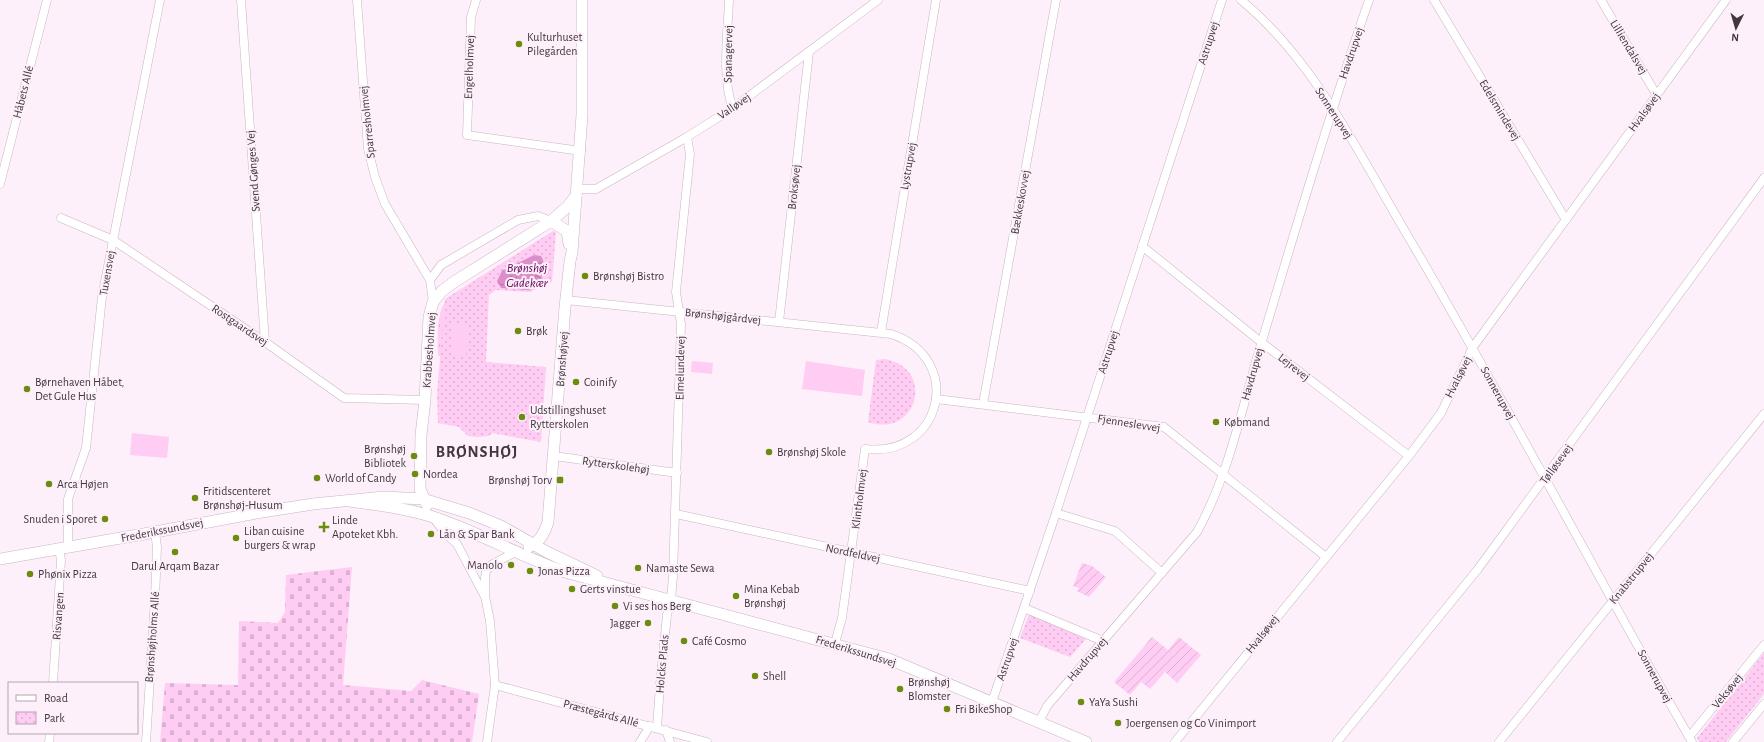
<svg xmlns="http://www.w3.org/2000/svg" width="1764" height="742" font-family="'Alegreya Sans',sans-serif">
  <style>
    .grass { fill: url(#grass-tufts) }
    .cemetery { fill: url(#cemetery-stones) }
    .park { fill: url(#park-dots) }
    .garden { fill: url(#garden-furrows) }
    .pitch { fill: #ffccf3 }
    .water { fill: url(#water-ripples) }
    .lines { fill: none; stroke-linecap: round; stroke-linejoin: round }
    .street-casing { stroke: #c8b4c3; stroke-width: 9 }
    .secondary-casing { stroke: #c8b4c3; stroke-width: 12 }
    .street { stroke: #fff; stroke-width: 8 }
    .secondary { stroke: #fff; stroke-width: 11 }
    .poi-dot { fill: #6c8c0f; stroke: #fdf0fa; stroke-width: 1.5 }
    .labels { text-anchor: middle; stroke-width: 4; stroke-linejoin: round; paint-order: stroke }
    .poi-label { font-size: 12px; fill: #40383e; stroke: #fdf0fa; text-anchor: start }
    .street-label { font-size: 12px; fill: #40383e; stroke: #fdf0fa }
    .water-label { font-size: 13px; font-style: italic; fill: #67085b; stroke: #fdf0fa }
    .district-label { font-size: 16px; font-weight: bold; letter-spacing: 1px; fill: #40383e; stroke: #fdf0fa }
  </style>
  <defs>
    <pattern id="grass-tufts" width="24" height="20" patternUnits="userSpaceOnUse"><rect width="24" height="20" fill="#ffccf3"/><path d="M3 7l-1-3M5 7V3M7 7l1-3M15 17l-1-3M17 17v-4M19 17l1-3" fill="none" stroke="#dcb0d1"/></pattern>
    <pattern id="cemetery-stones" width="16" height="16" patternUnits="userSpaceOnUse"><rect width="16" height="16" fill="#ffccf3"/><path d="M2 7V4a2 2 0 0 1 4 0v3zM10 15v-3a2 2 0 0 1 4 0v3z" fill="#dcb0d1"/></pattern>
    <pattern id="park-dots" width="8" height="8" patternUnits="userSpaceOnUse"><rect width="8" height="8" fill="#ffccf3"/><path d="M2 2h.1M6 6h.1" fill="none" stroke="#dcb0d1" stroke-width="1.8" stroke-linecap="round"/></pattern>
    <pattern id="garden-furrows" width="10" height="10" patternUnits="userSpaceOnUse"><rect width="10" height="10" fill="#ffccf3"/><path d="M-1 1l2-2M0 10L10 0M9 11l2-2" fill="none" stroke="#dcb0d1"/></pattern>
    <pattern id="water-ripples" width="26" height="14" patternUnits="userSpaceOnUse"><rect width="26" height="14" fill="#db8ecb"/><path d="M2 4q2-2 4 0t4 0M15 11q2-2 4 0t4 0" fill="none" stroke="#b375a6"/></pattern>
  </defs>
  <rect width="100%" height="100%" fill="#fdf0fa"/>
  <path class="grass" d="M449 297 445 357 438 356C438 336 435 312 449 297Z"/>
  <path class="cemetery" d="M352 567 343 685 411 691 422 680 479 694 472 742H160L165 683 238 685 239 621 278 623 285 612 286 575Z"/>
  <g class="park">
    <path d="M553 231 556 232 552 282 530 292 496 290 489 295 486 362 546 367 541 442 492 433 489 436 477 437 468 436 459 427 438 423 437 394 445 299Z"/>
    <path d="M884 359C936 367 918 439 868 422L876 360Z"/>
    <path d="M1029 614 1086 639 1070 657 1020 638Z"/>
    <path d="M1764 653V694L1726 742H1699L1697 738Z"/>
  </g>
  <g class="garden">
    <path d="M1082 563 1092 566 1106 577 1089 597 1077 591 1079 588 1073 586Z"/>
    <path d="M1152 637 1168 650 1179 637 1201 655 1177 683 1165 672 1150 689 1141 682 1130 695 1114 682Z"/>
  </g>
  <g class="pitch">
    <path d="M453 324 468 325 466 356 451 355Z"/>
    <path d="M692 361 713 363 712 374 691 372Z"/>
    <path d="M806 361 865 370 862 396 802 389Z"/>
    <path d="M132 433 169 437 167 458 130 455Z"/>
  </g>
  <path class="water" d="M534 255 541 256C547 265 542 277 537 287L528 290 501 288 497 281 502 271Z"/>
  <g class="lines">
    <defs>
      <g id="street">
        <path d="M241 0 265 342"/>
        <path d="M357 0 368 149 375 177 385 204 430 280 433 302"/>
        <path d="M476 0 471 17 467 135 581 151"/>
        <path d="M729 0C728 31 721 79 733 108"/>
        <path d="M1241 0C1316 62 1360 156 1409 238 1507 404 1596 575 1692 742"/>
        <path d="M1434 0 1566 220"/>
        <path d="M1601 0 1656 94"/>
        <path d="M0 184 47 0"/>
        <path d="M577 189H596L687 137 733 108 878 0"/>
        <path d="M61 218 113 240 265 342 344 398 425 400"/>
        <path d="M1142 246 1261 342 1409 456"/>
        <path d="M430 280 441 265 518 220 538 216 551 221"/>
        <path d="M566 300 891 334C965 358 943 458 865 449L842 618 835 643"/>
        <path d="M779 322 809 52"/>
        <path d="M881 332 936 0"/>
        <path d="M936 399 1164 427 1326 557"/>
        <path d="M983 404 1056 0"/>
        <path d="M554 456 677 473"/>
        <path d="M1056 513 1115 531 1162 573"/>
        <path d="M676 514 1030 591"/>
        <path d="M433 517 444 532 457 544 484 595"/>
        <path d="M68 547V499L86 448 102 297 160 0"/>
        <path d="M1024 608 1103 641"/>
        <path d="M53 683 61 560 59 549"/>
        <path d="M495 685 707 742"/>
        <path d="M992 702 1056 513 1222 0"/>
        <path d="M1039 722 1047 706 1197 532C1230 473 1242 406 1262 341 1296 227 1330 113 1369 0"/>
        <path d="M657 728 660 685 667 615 671 600 673 576 681 324 676 292 690 154 687 137"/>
        <path d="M666 730 670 742"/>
        <path d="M1689 737 1764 645"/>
        <path d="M49 742 50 733"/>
        <path d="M146 742 155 599 157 547 155 532"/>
        <path d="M487 742 495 685 490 621 485 596V578L486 571 491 565 517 551"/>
        <path d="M640 742 650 726"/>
        <path d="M1175 742 1409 456 1441 413 1473 347 1726 0"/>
        <path d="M1337 742 1478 569 1764 178"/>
        <path d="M1499 742 1764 414"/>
        <path d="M1733 742 1764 704"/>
      </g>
      <g id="secondary">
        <path d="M551 221 567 231 569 244"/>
        <path d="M349 501C377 505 406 508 433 517 478 532 520 556 565 572L889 659 1086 742"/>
        <path d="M427 505 420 489 421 435 425 400 429 317 433 302 442 291 454 282 551 221 567 207 576 196"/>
        <path d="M529 547C539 543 545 532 548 522L565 307 570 261 572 252 582 115V0"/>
        <path d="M0 559 155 532 262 512 313 504 384 497 423 499 469 513 501 526 547 552 597 576"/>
      </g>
    </defs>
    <use href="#street" class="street-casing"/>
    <use href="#secondary" class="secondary-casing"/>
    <use href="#street" class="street"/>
    <use href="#secondary" class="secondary"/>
  </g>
  <g class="poi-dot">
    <circle cx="519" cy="44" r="4"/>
    <circle cx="585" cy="276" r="4"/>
    <circle cx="518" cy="331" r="4"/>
    <circle cx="576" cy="382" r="4"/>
    <circle cx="27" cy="389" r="4"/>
    <circle cx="522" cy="417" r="4"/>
    <circle cx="1216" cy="422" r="4"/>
    <circle cx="769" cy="452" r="4"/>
    <circle cx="414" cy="456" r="4"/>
    <circle cx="415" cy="474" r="4"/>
    <circle cx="317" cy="478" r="4"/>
    <rect x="556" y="476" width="8" height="8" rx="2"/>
    <circle cx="49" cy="484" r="4"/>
    <circle cx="195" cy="498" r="4"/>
    <circle cx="105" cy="519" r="4"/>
    <path d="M322 521h4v4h4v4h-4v4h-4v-4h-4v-4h4z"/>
    <circle cx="431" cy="534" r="4"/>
    <circle cx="236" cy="538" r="4"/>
    <circle cx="175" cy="552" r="4"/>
    <circle cx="511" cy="565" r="4"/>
    <circle cx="638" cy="568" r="4"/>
    <circle cx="530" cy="571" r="4"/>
    <circle cx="30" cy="574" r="4"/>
    <circle cx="572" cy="589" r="4"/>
    <circle cx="736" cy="596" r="4"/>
    <circle cx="615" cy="606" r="4"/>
    <circle cx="648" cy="623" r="4"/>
    <circle cx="684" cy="641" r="4"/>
    <circle cx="755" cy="676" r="4"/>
    <circle cx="900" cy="689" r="4"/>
    <circle cx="1081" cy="702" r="4"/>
    <circle cx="947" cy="709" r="4"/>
    <circle cx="1118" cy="723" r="4"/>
  </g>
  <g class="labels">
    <g class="poi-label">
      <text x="527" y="41">Kulturhuset<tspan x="527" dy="14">Pilegården</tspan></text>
      <text x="593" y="280">Brønshøj Bistro</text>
      <text x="526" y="335">Brøk</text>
      <text x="35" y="386">Børnehaven Håbet,<tspan x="35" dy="14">Det Gule Hus</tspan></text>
      <text x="584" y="386">Coinify</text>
      <text x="530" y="414">Udstillingshuset<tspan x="530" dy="14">Rytterskolen</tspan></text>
      <text x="1224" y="426">Købmand</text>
      <text x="406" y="453" text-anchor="end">Brønshøj<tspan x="406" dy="14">Bibliotek</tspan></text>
      <text x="777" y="456">Brønshøj Skole</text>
      <text x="423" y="478">Nordea</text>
      <text x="325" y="482">World of Candy</text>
      <text x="552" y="484" text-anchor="end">Brønshøj Torv</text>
      <text x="57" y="488">Arca Højen</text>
      <text x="203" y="495">Fritidscenteret<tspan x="203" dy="14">Brønshøj-Husum</tspan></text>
      <text x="97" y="523" text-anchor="end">Snuden i Sporet</text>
      <text x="332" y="524">Linde<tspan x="332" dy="14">Apoteket Kbh.</tspan></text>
      <text x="244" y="535">Liban cuisine<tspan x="244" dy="14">burgers &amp; wrap</tspan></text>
      <text x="439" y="538">Lån &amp; Spar Bank</text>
      <text x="503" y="569" text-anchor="end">Manolo</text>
      <text x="175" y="570" text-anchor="middle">Darul Arqam Bazar</text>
      <text x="646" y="572">Namaste Sewa</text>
      <text x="538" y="575">Jonas Pizza</text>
      <text x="38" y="578">Phønix Pizza</text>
      <text x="580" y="593">Gerts vinstue</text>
      <text x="744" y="593">Mina Kebab<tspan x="744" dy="14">Brønshøj</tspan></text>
      <text x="623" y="610">Vi ses hos Berg</text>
      <text x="640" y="627" text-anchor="end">Jagger</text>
      <text x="692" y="645">Café Cosmo</text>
      <text x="763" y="680">Shell</text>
      <text x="908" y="686">Brønshøj<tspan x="908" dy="14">Blomster</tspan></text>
      <text x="1089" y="706">YaYa Sushi</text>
      <text x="955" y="713">Fri BikeShop</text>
      <text x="1126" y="727">Joergensen og Co Vinimport</text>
    </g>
    <g class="street-label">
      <text transform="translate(1208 43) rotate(-72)" y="4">Astrupvej</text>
      <text transform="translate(1629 47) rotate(59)" y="4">Lilliendalsvej</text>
      <text transform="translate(1351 53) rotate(-71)" y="4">Havdrupvej</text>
      <text transform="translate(728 54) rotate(-89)" y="4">Spanagervej</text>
      <text transform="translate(469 67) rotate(-88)" y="4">Engelholmvej</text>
      <text transform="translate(23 92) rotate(-76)" y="4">Håbets Allé</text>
      <text transform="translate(734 106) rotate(-34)" y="4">Valløvej</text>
      <text transform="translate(1500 110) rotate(59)" y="4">Edelsmindevej</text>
      <text transform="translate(1644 112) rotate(-54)" y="4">Hvalsøvej</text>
      <text transform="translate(1334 113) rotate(57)" y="4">Sonnerupvej</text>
      <text transform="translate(367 122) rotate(-96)" y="4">Sparresholmvej</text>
      <text transform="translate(908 166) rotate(-80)" y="4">Lystrupvej</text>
      <text transform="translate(253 171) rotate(-94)" y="4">Svend Gønges Vej</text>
      <text transform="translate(794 187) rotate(-84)" y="4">Broksøvej</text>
      <text transform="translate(1020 202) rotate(-80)" y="4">Bækkeskovvej</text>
      <text transform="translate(107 273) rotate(-80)" y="4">Tuxensvej</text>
      <text transform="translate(723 316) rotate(6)" y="4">Brønshøjgårdvej</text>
      <text transform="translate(240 325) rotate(34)" y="4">Rostgaardsvej</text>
      <text transform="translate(429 350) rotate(-86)" y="4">Krabbesholmvej</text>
      <text transform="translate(1108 352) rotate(-72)" y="4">Astrupvej</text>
      <text transform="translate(562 359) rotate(-86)" y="4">Brønshøjvej</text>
      <text transform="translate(1294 367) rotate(38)" y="4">Lejrevej</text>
      <text transform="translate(680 368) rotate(-89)" y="4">Elmelundevej</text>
      <text transform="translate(1252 374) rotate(-74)" y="4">Havdrupvej</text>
      <text transform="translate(1458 377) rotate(-63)" y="4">Hvalsøvej</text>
      <text transform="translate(1498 393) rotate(61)" y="4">Sonnerupvej</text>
      <text transform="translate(1129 423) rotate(9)" y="4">Fjenneslevvej</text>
      <text transform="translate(1556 464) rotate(-54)" y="4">Tølløsevej</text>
      <text transform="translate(616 465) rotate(8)" y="4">Rytterskolehøj</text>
      <text transform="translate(859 499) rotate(-83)" y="4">Klintholmvej</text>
      <text transform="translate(162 530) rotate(-11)" y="4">Frederikssundsvej</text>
      <text transform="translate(853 553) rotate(12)" y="4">Nordfeldvej</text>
      <text transform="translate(1631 578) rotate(-51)" y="4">Knabstrupvej</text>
      <text transform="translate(58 616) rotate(-86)" y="4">Risvangen</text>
      <text transform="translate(1262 634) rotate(-51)" y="4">Hvalsøvej</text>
      <text transform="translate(152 637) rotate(-86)" y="4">Brønshøjholms Allé</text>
      <text transform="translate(856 651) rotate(17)" y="4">Frederikssundsvej</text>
      <text transform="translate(1007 659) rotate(-71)" y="4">Astrupvej</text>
      <text transform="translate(1087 659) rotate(-49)" y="4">Havdrupvej</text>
      <text transform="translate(662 664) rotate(-85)" y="4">Holcks Plads</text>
      <text transform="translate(1655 676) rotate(61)" y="4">Sonnerupvej</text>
      <text transform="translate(1727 691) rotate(-51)" y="4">Veksøvej</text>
      <text transform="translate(601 713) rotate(15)" y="4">Præstegårds Allé</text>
    </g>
    <g class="water-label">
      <text x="527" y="272">Brønshøj<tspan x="527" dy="15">Gadekær</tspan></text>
    </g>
    <g class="district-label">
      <text x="477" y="457">BRØNSHØJ</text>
    </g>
  </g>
  <rect x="8" y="682" width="130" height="52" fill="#fdf0fa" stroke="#b1a6af"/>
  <rect x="16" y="695" width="20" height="6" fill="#ffffff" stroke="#b1a6af"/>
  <text x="44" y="702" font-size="12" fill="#40383e">Road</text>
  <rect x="16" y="712" width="20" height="12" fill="url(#park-dots)" stroke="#b1a6af"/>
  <text x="44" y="722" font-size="12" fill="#40383e">Park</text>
  <g transform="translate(1736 28) rotate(185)" stroke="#fdf0fa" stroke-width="3" paint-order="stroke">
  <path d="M0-3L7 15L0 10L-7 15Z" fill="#40383e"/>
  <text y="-6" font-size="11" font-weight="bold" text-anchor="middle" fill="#40383e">N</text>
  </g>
</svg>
